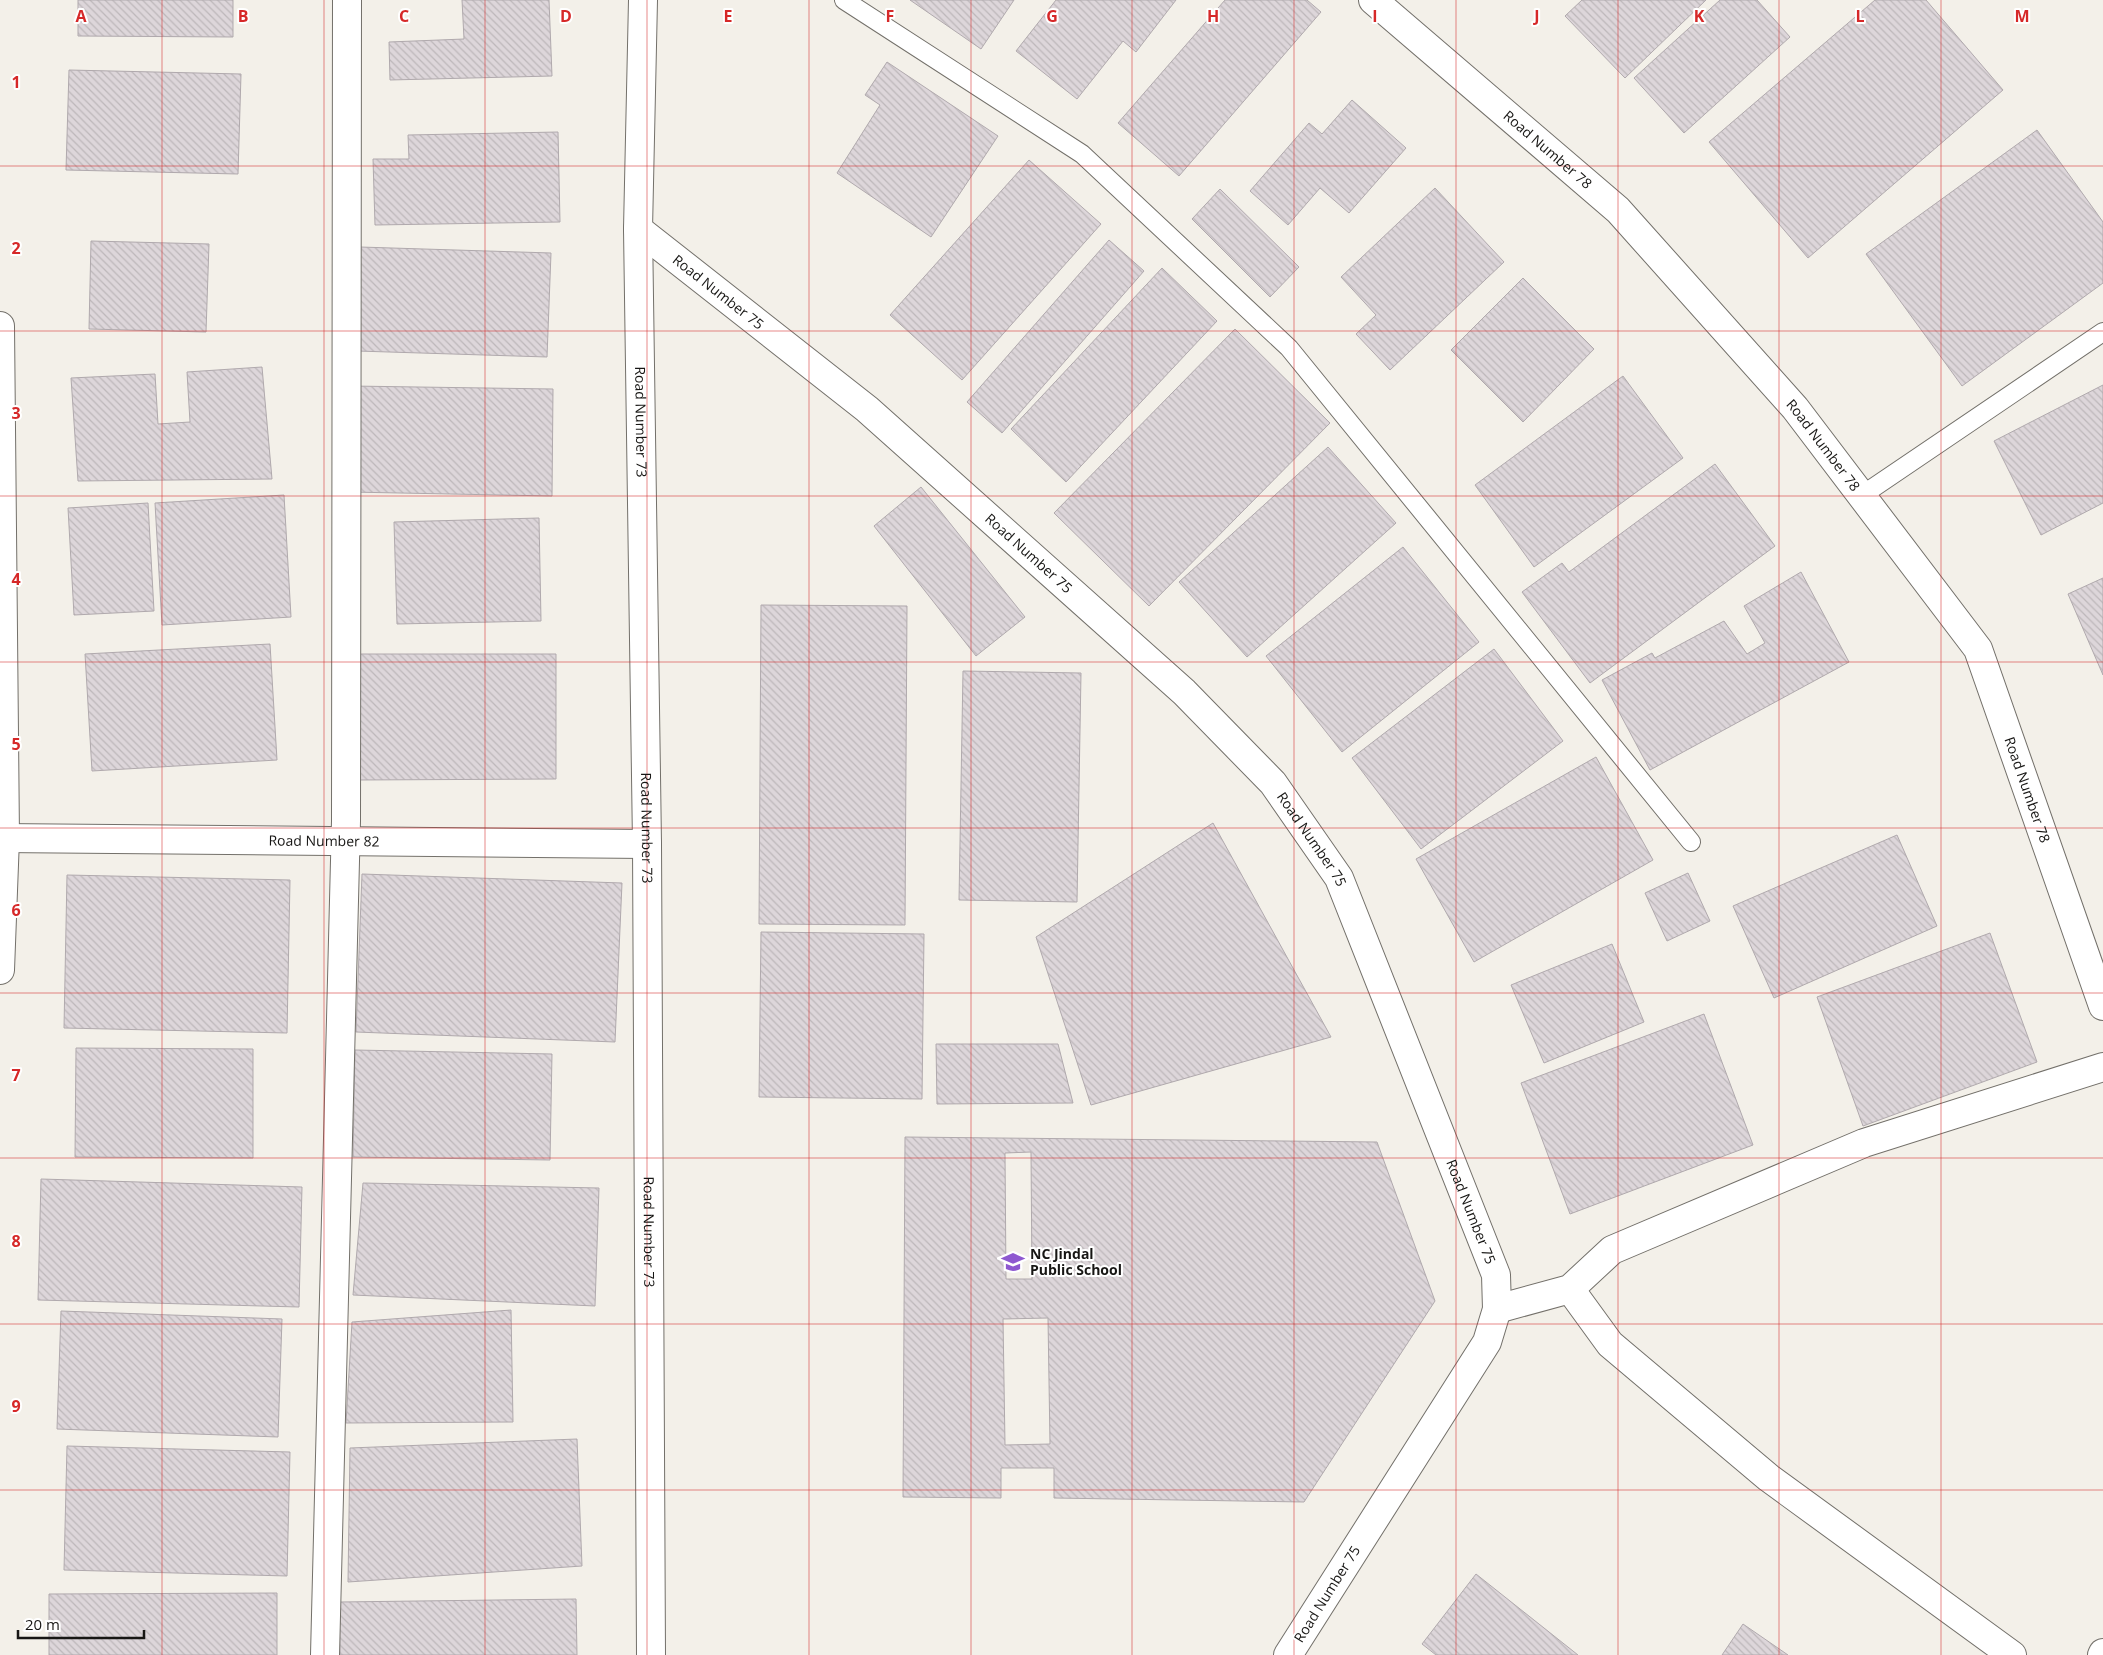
<svg xmlns="http://www.w3.org/2000/svg" width="2103" height="1655" font-family="'Open Sans',sans-serif">
  <style>
    .building { fill: url(#building-back-hatch); stroke: #b0a9ad; fill-rule: evenodd }
    .lines { fill: none; stroke-linecap: round; stroke-linejoin: round }
    .service-casing { stroke: #73706a; stroke-width: 20 }
    .minor-casing { stroke: #73706a; stroke-width: 30 }
    .service { stroke: #fff; stroke-width: 18 }
    .minor { stroke: #fff; stroke-width: 28 }
    .grid { fill: none; stroke: #d62828; stroke-width: 1; stroke-opacity: 0.55 }
    .labels { text-anchor: middle; stroke-width: 4; stroke-linejoin: round; paint-order: stroke }
    .street-label { font-size: 14px; fill: #171614; stroke: #fff }
    .poi-label { font-size: 14px; font-weight: bold; fill: #171614; stroke: #fff; text-anchor: start }
    .grid-label { font-size: 16px; text-anchor: middle; font-weight: bold; fill: #d62828; stroke: #fff; stroke-width: 4; stroke-linejoin: round; paint-order: stroke }
  </style>
  <defs>
    <pattern id="building-back-hatch" width="6" height="6" patternUnits="userSpaceOnUse" patternTransform="scale(1.25)"><rect width="6" height="6" fill="#ddd6da"/><path d="M-1 5l2 2M0 0l6 6M5-1l2 2" fill="none" stroke="#bdb7ba"/></pattern>
  </defs>
  <rect width="100%" height="100%" fill="#f3f0e9"/>
  <g class="building">
    <path d="M78 0H233V37L78 36Z"/>
    <path d="M462 0H549L552 76 390 80 389 42 464 39Z"/>
    <path d="M910 0H1014L981 49Z"/>
    <path d="M1056 0H1176L1136 52 1123 41 1077 99 1016 51Z"/>
    <path d="M1225 0H1307L1321 12 1179 176 1118 123Z"/>
    <path d="M1582 0H1706L1625 78 1565 16Z"/>
    <path d="M1720 0H1757L1790 37 1684 133 1634 78Z"/>
    <path d="M1875 0H1926L2003 90 1808 258 1709 142Z"/>
    <path d="M887 62 998 136 931 237 837 173 880 105 865 95Z"/>
    <path d="M69 70 241 74 238 174 66 170Z"/>
    <path d="M1352 100 1406 148 1349 213 1320 188 1288 225 1250 191 1309 123 1322 134Z"/>
    <path d="M2037 130 2103 222V283L1962 386 1866 254Z"/>
    <path d="M558 132 560 222 375 225 373 159H409L408 135Z"/>
    <path d="M1029 160 1101 224 962 380 890 315Z"/>
    <path d="M1435 188 1504 262 1390 370 1356 334 1376 315 1341 277Z"/>
    <path d="M1220 189 1299 267 1270 297 1192 219Z"/>
    <path d="M1109 240 1144 271 1002 433 967 402Z"/>
    <path d="M91 241 209 244 206 332 89 329Z"/>
    <path d="M360 247 551 253 547 357 357 351Z"/>
    <path d="M1162 268 1217 321 1066 482 1011 429Z"/>
    <path d="M1523 278 1594 349 1523 422 1451 350Z"/>
    <path d="M1235 329 1330 423 1149 606 1054 513Z"/>
    <path d="M262 367 272 479 78 481 71 378 155 374 158 424 190 422 187 372Z"/>
    <path d="M1623 376 1683 458 1534 567 1475 485Z"/>
    <path d="M2103 385V503L2041 535 1994 441Z"/>
    <path d="M351 386 553 389 552 496 349 492Z"/>
    <path d="M1328 447 1396 523 1247 657 1179 582Z"/>
    <path d="M1715 464 1775 546 1590 683 1522 592 1562 563 1569 572Z"/>
    <path d="M921 487 1025 617 976 656 874 526Z"/>
    <path d="M284 495 291 617 162 625 155 503Z"/>
    <path d="M148 503 154 611 74 615 68 508Z"/>
    <path d="M539 518 541 621 397 624 394 522Z"/>
    <path d="M1403 547 1479 642 1342 752 1266 656Z"/>
    <path d="M1801 572 1849 662 1650 770 1602 680 1652 653 1655 658 1724 621 1747 654 1765 643 1744 606Z"/>
    <path d="M2103 578V675L2068 594Z"/>
    <path d="M761 605 907 606 905 925 759 924Z"/>
    <path d="M270 644 277 760 92 771 85 654Z"/>
    <path d="M1494 649 1563 741 1421 849 1352 758Z"/>
    <path d="M359 654H556V779L359 780Z"/>
    <path d="M963 671 1081 673 1077 902 959 900Z"/>
    <path d="M1596 757 1653 860 1474 962 1416 859Z"/>
    <path d="M1213 823 1331 1037 1091 1105 1036 937Z"/>
    <path d="M1897 835 1937 926 1774 998 1733 906Z"/>
    <path d="M1688 873 1710 921 1667 941 1645 893Z"/>
    <path d="M362 874 622 883 615 1042 356 1032Z"/>
    <path d="M67 875 290 880 287 1033 64 1028Z"/>
    <path d="M761 932 924 934 922 1099 759 1097Z"/>
    <path d="M1990 933 2037 1062 1863 1126 1817 997Z"/>
    <path d="M1612 944 1644 1022 1544 1063 1511 985Z"/>
    <path d="M1704 1014 1753 1145 1570 1214 1521 1083Z"/>
    <path d="M936 1044H1058L1073 1103 937 1104Z"/>
    <path d="M76 1048 253 1049V1158L75 1157Z"/>
    <path d="M355 1050 552 1054 550 1160 353 1157Z"/>
    <path d="M905 1137 1377 1142 1435 1301 1304 1502 1054 1498V1468H1001V1498L903 1497ZM1031 1152 1032 1279H1006L1005 1153ZM1048 1318 1050 1444 1005 1445 1003 1319Z"/>
    <path d="M41 1179 302 1187 299 1307 38 1300Z"/>
    <path d="M363 1183 599 1188 595 1306 353 1295Z"/>
    <path d="M511 1310 513 1422 346 1423 352 1322Z"/>
    <path d="M61 1311 282 1319 278 1437 57 1429Z"/>
    <path d="M577 1439 582 1566 348 1582 350 1448Z"/>
    <path d="M67 1446 290 1452 287 1576 64 1570Z"/>
    <path d="M1476 1574 1578 1655H1436L1422 1644Z"/>
    <path d="M277 1593V1655H49V1594Z"/>
    <path d="M576 1599 577 1655H340L339 1602Z"/>
    <path d="M1743 1624 1788 1655H1722Z"/>
  </g>
  <g class="lines">
    <defs>
      <g id="service">
        <path d="M844 0 1082 154 1289 348 1691 842"/>
        <path d="M1861 496 2103 332"/>
      </g>
      <g id="minor">
        <path id="s1" d="M643 0 638 229 647 844 651 1655"/>
        <path id="s2" d="M1373 0 1618 210 1795 408 1978 649 2103 1006"/>
        <path id="s3" d="M638 229 867 409 1184 692 1273 783 1339 878 1496 1275 1497 1309 1487 1342 1288 1655"/>
        <path d="M0 326 5 838 0 970"/>
        <path id="s4" d="M0 838 647 844"/>
        <path d="M1570 1289 1610 1344 1769 1478 2012 1655"/>
        <path d="M1497 1309 1570 1289 1612 1250 1864 1143 2103 1067"/>
        <path d="M325 1655 346 821 347 0"/>
        <path d="M2102 1655 2103 1653"/>
      </g>
    </defs>
    <use href="#service" class="service-casing"/>
    <use href="#minor" class="minor-casing"/>
    <use href="#service" class="service"/>
    <use href="#minor" class="minor"/>
  </g>
  <path class="grid" d="M162 0V1655M324 0V1655M485 0V1655M647 0V1655M809 0V1655M971 0V1655M1132 0V1655M1294 0V1655M1456 0V1655M1618 0V1655M1779 0V1655M1941 0V1655M0 166H2103M0 331H2103M0 496H2103M0 662H2103M0 828H2103M0 993H2103M0 1158H2103M0 1324H2103M0 1490H2103"/>
  <defs>
    <symbol id="school-bare" viewBox="-9 -9 18 18"><path d="M0-5L7-2L0 1L-7-2ZM-4 1L0 2.5L4 1V4Q0 6-4 4Z" fill="#8e58d0" stroke="#fff" stroke-width="2.5" paint-order="stroke"/></symbol>
  </defs>
  <g fill-rule="evenodd">
    <use href="#school-bare" x="997" y="1246" width="32" height="32"/>
  </g>
  <g class="labels">
    <g class="street-label">
      <text dy="5" stroke="none"><textPath href="#s2" startOffset="230">Road Number 78</textPath></text>
      <text dy="5" stroke="none"><textPath href="#s3" startOffset="102">Road Number 75</textPath></text>
      <text dy="5" stroke="none"><textPath href="#s1" startOffset="422">Road Number 73</textPath></text>
      <text dy="5" stroke="none"><textPath href="#s2" startOffset="635">Road Number 78</textPath></text>
      <text dy="5" stroke="none"><textPath href="#s3" startOffset="508">Road Number 75</textPath></text>
      <text dy="5" stroke="none"><textPath href="#s2" startOffset="1040">Road Number 78</textPath></text>
      <text dy="5" stroke="none"><textPath href="#s1" startOffset="828">Road Number 73</textPath></text>
      <text dy="5" stroke="none"><textPath href="#s4" startOffset="324">Road Number 82</textPath></text>
      <text dy="5" stroke="none"><textPath href="#s3" startOffset="912">Road Number 75</textPath></text>
      <text dy="5" stroke="none"><textPath href="#s3" startOffset="1318">Road Number 75</textPath></text>
      <text dy="5" stroke="none"><textPath href="#s1" startOffset="1232">Road Number 73</textPath></text>
      <text transform="translate(1327 1594) rotate(-58)" y="5">Road Number 75</text>
    </g>
    <g class="poi-label">
      <text x="1030" y="1259">NC Jindal<tspan x="1030" dy="16">Public School</tspan></text>
    </g>
  </g>
  <g class="grid-label">
    <text x="81" y="22">A</text>
    <text x="243" y="22">B</text>
    <text x="404" y="22">C</text>
    <text x="566" y="22">D</text>
    <text x="728" y="22">E</text>
    <text x="890" y="22">F</text>
    <text x="1052" y="22">G</text>
    <text x="1213" y="22">H</text>
    <text x="1375" y="22">I</text>
    <text x="1537" y="22">J</text>
    <text x="1699" y="22">K</text>
    <text x="1860" y="22">L</text>
    <text x="2022" y="22">M</text>
    <text x="16" y="88">1</text>
    <text x="16" y="254">2</text>
    <text x="16" y="419">3</text>
    <text x="16" y="585">4</text>
    <text x="16" y="750">5</text>
    <text x="16" y="916">6</text>
    <text x="16" y="1081">7</text>
    <text x="16" y="1247">8</text>
    <text x="16" y="1412">9</text>
  </g>
  <path d="M18 1630v8h126v-8" fill="none" stroke="#171614" stroke-width="2.5"/>
  <text x="25" y="1630" font-size="15" fill="#171614" stroke="#ffffff" stroke-width="4" paint-order="stroke">20 m</text>
</svg>
